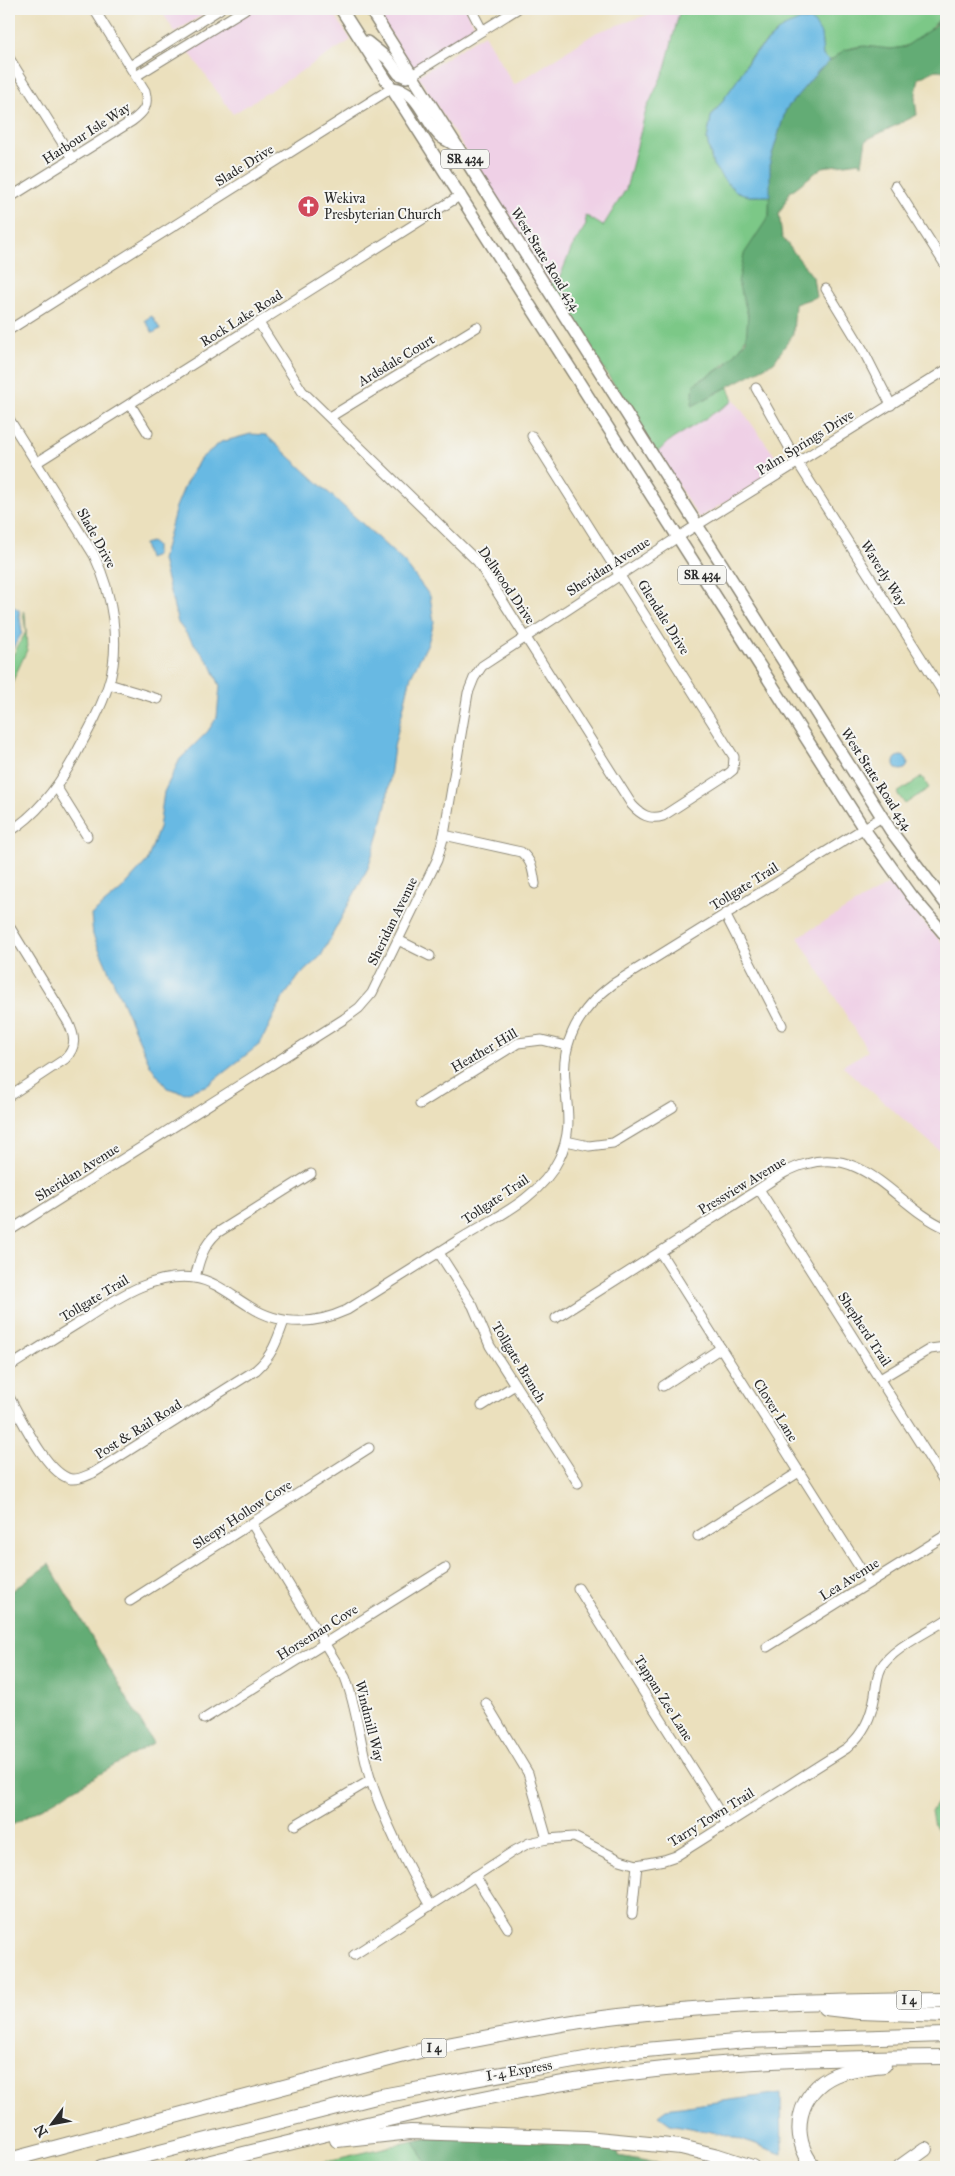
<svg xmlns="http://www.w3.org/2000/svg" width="955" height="2176" font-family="'IM FELL Great Primer',serif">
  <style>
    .built { fill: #efd0e6 }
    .green { fill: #7bc887; stroke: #537a59 }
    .forest { fill: #64ac74; stroke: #486c50 }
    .water { fill: #67b9e3; stroke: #497287 }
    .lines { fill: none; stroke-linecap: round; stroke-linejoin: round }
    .minor-casing { stroke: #8b8674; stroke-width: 11 }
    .major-casing { stroke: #8b8674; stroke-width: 14 }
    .highway-casing { stroke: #8b8674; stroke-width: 16 }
    .minor { stroke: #fff; stroke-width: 9 }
    .major { stroke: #fff; stroke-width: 11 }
    .highway { stroke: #fff; stroke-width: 14 }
    .labels { text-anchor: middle; stroke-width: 4; stroke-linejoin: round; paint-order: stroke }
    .shield { fill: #f6f6f2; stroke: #686867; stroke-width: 1 }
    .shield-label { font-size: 12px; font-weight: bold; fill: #2b2b2b }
    .street-label { font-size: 14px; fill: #2b2b2b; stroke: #f6f6f2 }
    .poi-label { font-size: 14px; fill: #2b2b2b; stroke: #f6f6f2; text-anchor: start }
  </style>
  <rect width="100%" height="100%" fill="#f6f6f2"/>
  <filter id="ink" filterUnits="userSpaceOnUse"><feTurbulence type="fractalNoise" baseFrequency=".02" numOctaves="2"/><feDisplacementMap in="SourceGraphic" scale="10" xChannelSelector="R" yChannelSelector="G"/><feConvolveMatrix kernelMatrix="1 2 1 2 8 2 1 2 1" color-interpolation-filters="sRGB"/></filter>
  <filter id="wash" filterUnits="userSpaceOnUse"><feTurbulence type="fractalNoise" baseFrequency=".0096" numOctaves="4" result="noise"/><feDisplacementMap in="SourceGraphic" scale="20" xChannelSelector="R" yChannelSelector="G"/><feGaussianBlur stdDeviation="1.12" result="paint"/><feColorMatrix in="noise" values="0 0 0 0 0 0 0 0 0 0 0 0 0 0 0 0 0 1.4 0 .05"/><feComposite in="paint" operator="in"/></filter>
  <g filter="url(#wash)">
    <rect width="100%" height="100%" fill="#ebe0bd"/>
    <g class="built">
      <path d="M160 9H212L175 32Z"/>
      <path d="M254 9H331L351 40 233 114 187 49Z"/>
      <path d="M375 9H466L476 29 413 69Z"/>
      <path d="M665 9H680L678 21 665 69 646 110 626 189 603 226 586 215V225L572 247 559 279 550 284 418 76 484 34 514 85 597 32Z"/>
      <path d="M730 394 783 467 699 518 657 453 668 442 733 401Z"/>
      <path d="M889 884 946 947V1156L842 1066 868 1051 798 937Z"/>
    </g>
    <g class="green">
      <path d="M680 9H946C936 26 914 48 892 49 861 50 859 38 830 61L823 56 821 34 782 28 750 57 738 79 711 117 707 140 713 165 736 191 749 196H770L769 216 739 283C741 292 745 302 747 312 755 349 721 369 694 384L692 406 728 387 733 401 668 442 657 453 550 284 559 279 572 247 586 225 585 215 603 226 626 189 646 110 665 69Z"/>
      <path d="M23 611 25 614 27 650 9 689V662L26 632Z"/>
      <path d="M922 777 929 788 905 804 897 793Z"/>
      <path d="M946 1788 943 1821 946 1824V1839L934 1826 931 1812Z"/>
      <path d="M414 2141 429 2167H301Z"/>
    </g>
    <g class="forest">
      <path d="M946 9V71L936 70 919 78 915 99 917 115 866 140 862 164 859 162 823 167 790 192 779 214 782 237 813 277 816 297 795 304 793 334 774 362 692 406 694 384 725 366 746 341 748 314 738 283 744 254 769 216 770 161 786 109 819 70 844 50 864 46 891 49 905 47 935 26Z"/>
      <path d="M49 1564 153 1743 9 1827V1593Z"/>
      <path d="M433 2137 617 2145 619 2156 679 2167H429L414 2141Z"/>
    </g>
    <g class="water">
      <path d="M801 20 813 21 821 34 823 56 830 61 819 70 786 109 770 161V196H749L736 191 724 180 713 165 707 140 711 117 738 79 750 58 782 28Z"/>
      <path d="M152 316 160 329 153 333 145 320Z"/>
      <path d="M251 434 266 435 405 563 430 596 434 622 428 643 411 676 394 747 387 800 379 834 368 868 321 956 300 975 283 998 260 1044 208 1085 185 1093 167 1088 150 1065 93 935 91 915 121 890 147 861 159 828 164 792 180 759 208 731 217 717 220 686 211 665 178 623 162 560 176 507 185 485 200 459 221 442Z"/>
      <path d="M151 542 156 546V556L148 559 144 544Z"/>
      <path d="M9 604 19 610 22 633 9 654Z"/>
      <circle cx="901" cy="763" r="7"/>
      <path d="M781 2093 782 2154 727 2135 670 2124 658 2115 666 2109Z"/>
    </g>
  </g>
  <g filter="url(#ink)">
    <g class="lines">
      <defs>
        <g id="minor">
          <path d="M471 9 482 30"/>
          <path d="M9 58 72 158"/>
          <path d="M130 66 220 9"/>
          <path d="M412 75 517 9"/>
          <path d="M136 76 245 9"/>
          <path d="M895 186 946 266"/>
          <path d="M9 198 132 121C144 112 149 106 145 91L94 9"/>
          <path d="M826 289 863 350 891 405"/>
          <path d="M259 323 302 391 478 562 632 805C641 815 650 820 663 816L728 774 733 770 734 757 532 436"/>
          <path d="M9 330 392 88"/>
          <path d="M756 388 798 463 946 697"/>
          <path d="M130 404 148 433"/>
          <path d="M330 417 477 327"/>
          <path d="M9 419 94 555C112 593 122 645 108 686 101 708 90 728 79 748 62 782 41 812 9 832"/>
          <path d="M36 463 461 195"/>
          <path d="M109 684 158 699"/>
          <path d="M57 788 87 836"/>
          <path d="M444 835 521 852C532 861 533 870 535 884"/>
          <path d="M725 914 782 1025"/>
          <path d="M9 926 68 1022C75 1036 77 1047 65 1059L9 1096"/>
          <path d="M398 940 430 956"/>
          <path d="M420 1104 518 1043 542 1040 566 1046"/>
          <path d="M566 1141 589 1146 613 1143 673 1107"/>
          <path d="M759 1189 946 1484"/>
          <path d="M9 1231 344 1019 359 1008 372 993 437 860 444 835 468 693 474 678 482 666 678 537 946 370"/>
          <path d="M660 1252 869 1582"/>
          <path d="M439 1253 473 1306 490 1346 578 1483"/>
          <path d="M195 1278C199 1260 203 1246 217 1233L311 1174"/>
          <path d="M556 1318 759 1189C774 1179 789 1168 806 1164 866 1146 898 1208 946 1228"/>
          <path d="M9 1367C31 1353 54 1338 77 1324 112 1302 150 1272 195 1278 215 1281 232 1296 249 1306 280 1326 314 1325 347 1310 384 1287 420 1264 457 1241 492 1219 540 1199 559 1159 573 1130 567 1110 565 1081 561 1039 581 1008 613 984L882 817"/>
          <path d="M880 1379 930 1349 946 1347"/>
          <path d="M663 1386 721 1348"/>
          <path d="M9 1397C22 1419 46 1473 71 1479 79 1480 86 1476 93 1473L256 1370C272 1356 277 1341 284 1321"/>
          <path d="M482 1406 515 1385"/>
          <path d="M252 1524 345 1677C358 1710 360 1747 371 1781 386 1825 407 1866 430 1906"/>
          <path d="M698 1536 799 1472"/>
          <path d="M578 1588 727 1824"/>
          <path d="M130 1601 369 1448"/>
          <path d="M767 1647 946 1535"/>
          <path d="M486 1703 528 1773 547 1839"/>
          <path d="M204 1719 445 1568"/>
          <path d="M295 1825 371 1780"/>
          <path d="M475 1876 508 1928"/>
          <path d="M632 1914 637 1865"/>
          <path d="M354 1955 514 1851 529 1843 547 1839 574 1837 620 1860 637 1865 664 1860 676 1856 847 1748C864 1733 871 1718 875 1695 876 1686 877 1676 881 1668 891 1649 928 1632 946 1620"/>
        </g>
        <g id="major">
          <path d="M341 9 864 829 912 896 946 936"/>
          <path d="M370 9 891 831 946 904"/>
          <path d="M367 42 388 59 399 74 406 77 412 75"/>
          <path d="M392 88C419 90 423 119 439 135 443 139 449 141 453 144"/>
        </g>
        <g id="highway">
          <path d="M825 2008 859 2012 946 2015"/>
          <path d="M337 2140 411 2132 586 2138 681 2147 718 2156 752 2167"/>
          <path d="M9 2160 427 2049C478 2039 529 2029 580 2021 701 2004 824 2001 946 2000"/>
          <path d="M101 2167 376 2097 623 2052 746 2041 946 2035"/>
          <path d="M191 2167C327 2134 462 2098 601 2077 715 2060 830 2058 946 2057"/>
          <path d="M814 2167C788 2136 798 2091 835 2075 851 2068 868 2067 884 2065"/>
          <path d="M900 2167 925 2149"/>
        </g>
      </defs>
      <use href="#minor" class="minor-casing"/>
      <use href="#major" class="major-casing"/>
      <use href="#highway" class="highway-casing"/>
      <use href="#minor" class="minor"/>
      <use href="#major" class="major"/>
      <use href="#highway" class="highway"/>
    </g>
  </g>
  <defs>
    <symbol id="church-disc" viewBox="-11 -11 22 22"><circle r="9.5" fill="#d1495b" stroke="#f6f6f2"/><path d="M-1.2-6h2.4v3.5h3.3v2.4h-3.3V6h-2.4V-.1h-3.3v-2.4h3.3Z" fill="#fff"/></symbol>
  </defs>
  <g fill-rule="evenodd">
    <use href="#church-disc" x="296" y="194" width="25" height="25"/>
  </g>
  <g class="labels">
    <g class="shield">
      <rect x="441" y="149.5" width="48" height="19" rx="4"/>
      <rect x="678" y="565.5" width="48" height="19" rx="4"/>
      <rect x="896.5" y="1990.5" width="25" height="19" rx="4"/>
      <rect x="421.5" y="2038.5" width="25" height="19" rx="4"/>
    </g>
    <g class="shield-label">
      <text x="465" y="163">SR 434</text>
      <text x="702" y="579">SR 434</text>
      <text x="909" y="2004">I 4</text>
      <text x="434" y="2052">I 4</text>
    </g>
    <g class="street-label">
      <text transform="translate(86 133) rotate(-33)" y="5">Harbour Isle Way</text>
      <text transform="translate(244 165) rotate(-32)" y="5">Slade Drive</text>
      <text transform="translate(546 259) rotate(58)" y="5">West State Road 434</text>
      <text transform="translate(241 318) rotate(-32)" y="5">Rock Lake Road</text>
      <text transform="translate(396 360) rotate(-31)" y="5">Ardsdale Court</text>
      <text transform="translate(805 442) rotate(-32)" y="5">Palm Springs Drive</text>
      <text transform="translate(97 538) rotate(61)" y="5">Slade Drive</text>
      <text transform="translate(608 566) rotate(-33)" y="5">Sheridan Avenue</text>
      <text transform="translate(884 573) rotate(58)" y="5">Waverly Way</text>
      <text transform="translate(507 585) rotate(56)" y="5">Dellwood Drive</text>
      <text transform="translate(664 617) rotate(58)" y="5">Glendale Drive</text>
      <text transform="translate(877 779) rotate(57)" y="5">West State Road 434</text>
      <text transform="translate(744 886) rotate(-32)" y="5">Tollgate Trail</text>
      <text transform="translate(392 921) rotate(-64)" y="5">Sheridan Avenue</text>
      <text transform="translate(484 1050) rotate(-30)" y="5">Heather Hill</text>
      <text transform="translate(77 1172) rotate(-32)" y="5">Sheridan Avenue</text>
      <text transform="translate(742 1185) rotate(-31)" y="5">Pressview Avenue</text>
      <text transform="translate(495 1199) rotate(-34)" y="5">Tollgate Trail</text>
      <text transform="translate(94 1298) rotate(-31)" y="5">Tollgate Trail</text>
      <text transform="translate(865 1329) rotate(57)" y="5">Shepherd Trail</text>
      <text transform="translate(519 1362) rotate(59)" y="5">Tollgate Branch</text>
      <text transform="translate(776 1410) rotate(58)" y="5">Clover Lane</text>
      <text transform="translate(138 1429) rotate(-32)" y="5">Post &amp; Rail Road</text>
      <text transform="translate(242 1514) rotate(-33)" y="5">Sleepy Hollow Cove</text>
      <text transform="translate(849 1579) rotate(-32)" y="5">Lea Avenue</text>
      <text transform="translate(317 1632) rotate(-32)" y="5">Horseman Cove</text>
      <text transform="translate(664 1698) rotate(58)" y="5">Tappan Zee Lane</text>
      <text transform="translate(370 1721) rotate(76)" y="5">Windmill Way</text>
      <text transform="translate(711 1817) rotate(-32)" y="5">Tarry Town Trail</text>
      <text transform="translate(519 2070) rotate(-10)" y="5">I-4 Express</text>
    </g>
    <g class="poi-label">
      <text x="324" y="203">Wekiva<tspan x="324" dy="16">Presbyterian Church</tspan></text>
    </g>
  </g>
  <rect width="955" height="2176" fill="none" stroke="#f6f6f2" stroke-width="30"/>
  <g transform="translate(52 2124) rotate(238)" stroke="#f6f6f2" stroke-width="4" paint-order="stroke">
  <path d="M0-4L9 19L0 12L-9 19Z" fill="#2b2b2b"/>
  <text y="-8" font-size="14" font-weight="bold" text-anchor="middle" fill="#2b2b2b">N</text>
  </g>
</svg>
